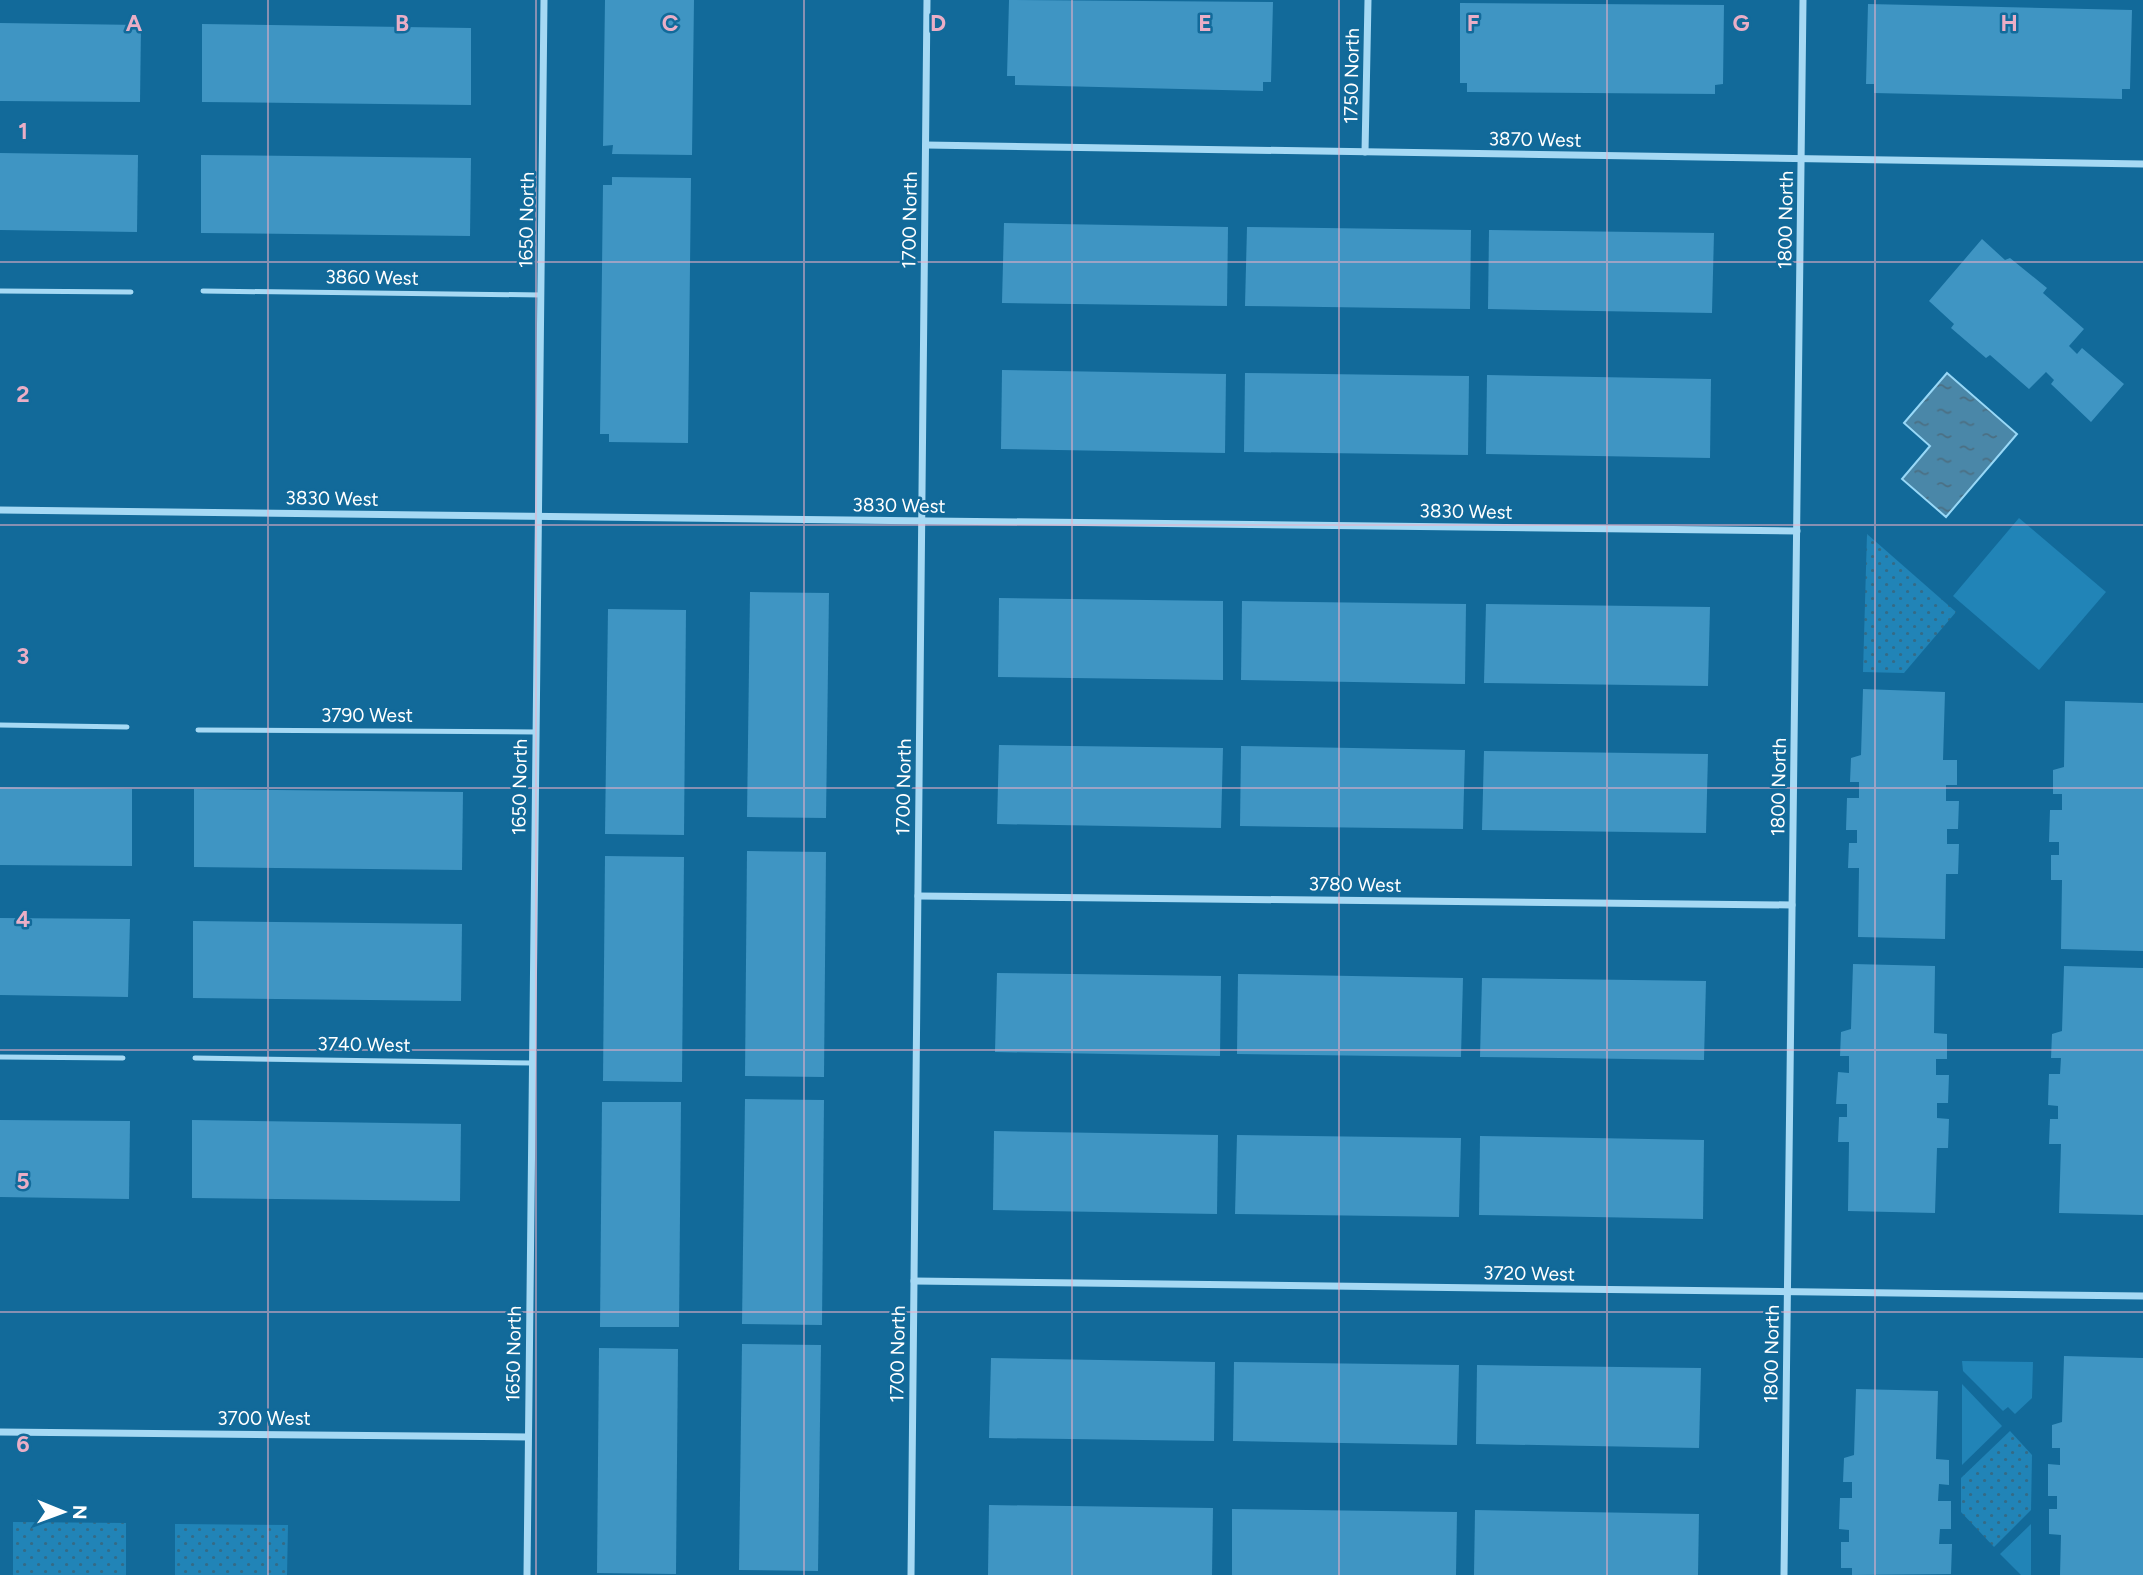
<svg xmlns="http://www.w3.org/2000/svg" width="2143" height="1575" font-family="Figtree,sans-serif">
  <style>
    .grass { fill: #2184b7 }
    .park { fill: url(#park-dots) }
    .water { fill: url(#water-ripples); stroke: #98d8f7; stroke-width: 2 }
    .building { fill: #3f95c3 }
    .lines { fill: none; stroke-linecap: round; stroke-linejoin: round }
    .lane { stroke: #a6d9f4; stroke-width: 5 }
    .street { stroke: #a6d9f4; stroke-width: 7 }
    .grid { fill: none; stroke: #eaaec6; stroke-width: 2; stroke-opacity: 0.55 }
    .labels { text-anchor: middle; stroke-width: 5; stroke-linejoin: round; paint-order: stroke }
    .street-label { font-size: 19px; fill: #fff; stroke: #126a9a }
    .grid-label { font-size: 23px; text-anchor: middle; font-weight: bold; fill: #eaaec6; stroke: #126a9a; stroke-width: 5; stroke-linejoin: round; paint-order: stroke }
  </style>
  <defs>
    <pattern id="park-dots" width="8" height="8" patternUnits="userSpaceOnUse" patternTransform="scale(1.75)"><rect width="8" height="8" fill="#2184b7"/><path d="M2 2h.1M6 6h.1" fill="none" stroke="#346b87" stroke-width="1.8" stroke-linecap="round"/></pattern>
    <pattern id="water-ripples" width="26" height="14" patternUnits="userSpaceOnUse" patternTransform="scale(1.75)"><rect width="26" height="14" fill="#4a87a8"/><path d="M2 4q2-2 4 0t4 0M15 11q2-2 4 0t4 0" fill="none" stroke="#4b6f83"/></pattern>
  </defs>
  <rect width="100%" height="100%" fill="#126a9a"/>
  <g class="grass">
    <path d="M2019 518 2106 592 2039 670 1953 596Z"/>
    <path d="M1962 1361 2033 1362 2032 1398 2015 1414 2008 1407 2003 1411 1963 1371Z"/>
    <path d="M1962 1384 2002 1426 1962 1465Z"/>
    <path d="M2031 1524V1575H2021L2000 1554Z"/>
  </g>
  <g class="park">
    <path d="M1867 534 1956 612 1904 673 1863 672Z"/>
    <path d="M2010 1431 2032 1455 2031 1510 1994 1547 1961 1512V1478Z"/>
    <path d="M13 1522 126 1523V1575H13Z"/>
    <path d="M175 1524 288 1525 287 1575H175Z"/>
  </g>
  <path class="water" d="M1947 373 2017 434 1946 517 1902 479 1930 446 1904 423Z"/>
  <g class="building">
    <path d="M605 0H694L692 155 612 154 613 145 603 146Z"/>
    <path d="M1009 0 1273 2 1271 82H1263V91L1015 85V76H1007Z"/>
    <path d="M1460 3 1724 5 1723 84 1715 85V94L1467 92V83H1460Z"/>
    <path d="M1868 4 2132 10 2130 89H2122V99L1874 93V84H1866Z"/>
    <path d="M0 23 141 25 140 102 0 101Z"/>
    <path d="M202 24 471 28V105L202 102Z"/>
    <path d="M0 153 138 155 137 232 0 230Z"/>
    <path d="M201 155 471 158 470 236 201 233Z"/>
    <path d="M612 177 691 178 688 443 609 442V434H600L603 185H612Z"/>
    <path d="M1004 223 1228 227 1227 306 1002 303Z"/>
    <path d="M1247 227 1471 230 1470 309 1245 306Z"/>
    <path d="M1489 230 1714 233 1712 313 1488 309Z"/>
    <path d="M1982 239 2005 260 2010 258 2047 288 2043 293 2084 329 2069 346 2077 354 2082 348 2124 384 2091 422 2051 384 2054 380 2046 372 2029 389 1990 355 1986 358 1951 328 1954 324 1929 301Z"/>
    <path d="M1002 370 1226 374 1225 453 1001 449Z"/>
    <path d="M1245 373 1469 376 1468 455 1244 452Z"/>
    <path d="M1487 375 1711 379 1710 458 1486 454Z"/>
    <path d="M750 592 829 593 826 818 747 817Z"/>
    <path d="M999 598 1223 601V680L998 677Z"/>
    <path d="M1242 601 1466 604 1465 684 1241 680Z"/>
    <path d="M1486 604 1710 607 1708 686 1484 683Z"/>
    <path d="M608 609 686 610 684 835 605 834Z"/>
    <path d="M1863 689 1945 692 1943 760H1957V785H1946V801H1959L1958 829H1947V844H1959L1958 874H1946L1945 939 1858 937 1859 868H1848L1849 843H1857V830H1846L1847 798H1859V782H1850L1851 758 1861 755Z"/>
    <path d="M2065 701 2143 703V951L2061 949 2062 880H2051V855H2059V842H2049L2050 810H2062V794H2053V770L2064 767Z"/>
    <path d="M999 745 1223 748 1221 828 997 824Z"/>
    <path d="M1241 746 1465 750 1463 829 1240 826Z"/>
    <path d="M1484 751 1708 754 1706 833 1482 830Z"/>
    <path d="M0 787 132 789V866L0 865Z"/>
    <path d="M194 789 463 792 462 870 194 867Z"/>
    <path d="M747 851 826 852 824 1077 745 1076Z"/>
    <path d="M605 856 684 857 682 1082 603 1081Z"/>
    <path d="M0 918 130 919 128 997 0 995Z"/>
    <path d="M193 921 462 924 461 1001 193 998Z"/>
    <path d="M1853 964 1935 966 1934 1033 1947 1034V1059H1936V1075H1949L1948 1103H1937V1118L1949 1119 1948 1148H1937L1935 1213 1848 1211 1849 1142H1838L1839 1117H1847V1104H1836L1838 1072 1849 1073V1056H1840L1841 1032 1851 1029Z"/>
    <path d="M2064 966 2143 968V1215L2059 1213 2061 1144H2049L2050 1119H2058V1106L2048 1105 2049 1074H2060L2061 1058H2051L2052 1034 2062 1031Z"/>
    <path d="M997 973 1221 976 1220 1056 995 1052Z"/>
    <path d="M1238 974 1463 978 1461 1057 1237 1054Z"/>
    <path d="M1482 978 1706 981 1704 1060 1480 1057Z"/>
    <path d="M745 1099 824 1100 822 1325 742 1324Z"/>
    <path d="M602 1102H681L679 1327H600Z"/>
    <path d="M0 1120 130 1121 129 1199 0 1197Z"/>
    <path d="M192 1120 461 1124 460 1201 192 1198Z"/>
    <path d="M994 1131 1218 1135 1217 1214 993 1210Z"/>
    <path d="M1237 1135 1461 1138 1459 1217 1235 1214Z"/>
    <path d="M1480 1136 1704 1140 1703 1219 1479 1215Z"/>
    <path d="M742 1344 821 1345 818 1571 739 1570Z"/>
    <path d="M599 1348 678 1349 676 1574 597 1573Z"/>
    <path d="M2064 1356 2143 1358V1575H2060L2061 1535 2049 1534V1509H2057V1496H2048V1464L2060 1465V1448H2052V1425L2062 1422Z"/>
    <path d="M991 1358 1215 1362 1214 1441 989 1438Z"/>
    <path d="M1234 1362 1459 1365 1457 1445 1233 1441Z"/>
    <path d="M1477 1365 1701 1368 1699 1448 1476 1444Z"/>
    <path d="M1856 1389 1938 1391 1936 1459 1949 1460V1485L1939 1484 1938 1501H1951V1529H1940L1939 1544H1952L1951 1574 1852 1575V1568H1841V1542H1849V1530L1839 1529 1840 1498H1852V1482H1843L1844 1458 1854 1455Z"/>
    <path d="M989 1505 1213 1508 1212 1575H988Z"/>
    <path d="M1232 1509 1457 1512 1456 1575H1232Z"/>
    <path d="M1475 1510 1699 1514 1698 1575H1474Z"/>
  </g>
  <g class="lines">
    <g class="lane">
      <path d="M0 291 131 292"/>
      <path d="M203 291 541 295"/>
      <path d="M0 725 127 727"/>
      <path d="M198 730 536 732"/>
      <path d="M0 1057 123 1058"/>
      <path d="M195 1058 532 1063"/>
    </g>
    <g class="street">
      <path d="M926 145 2143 164"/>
      <path d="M1365 152 1368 0"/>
      <path d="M0 510 1797 531"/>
      <path d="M918 896 1792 905"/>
      <path d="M914 1281 2143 1296"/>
      <path d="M0 1432 528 1437"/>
      <path d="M527 1575 544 0"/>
      <path d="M911 1575 927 0"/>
      <path d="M1784 1575 1803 0"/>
    </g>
  </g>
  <path class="grid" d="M268 0V1575M536 0V1575M804 0V1575M1072 0V1575M1339 0V1575M1607 0V1575M1875 0V1575M0 262H2143M0 525H2143M0 788H2143M0 1050H2143M0 1312H2143"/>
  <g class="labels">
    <g class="street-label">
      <text transform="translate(1351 76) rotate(-89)" y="7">1750 North</text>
      <text transform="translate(1535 139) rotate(1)" y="7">3870 West</text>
      <text transform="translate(526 220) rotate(-89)" y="7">1650 North</text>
      <text transform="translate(909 220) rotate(-89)" y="7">1700 North</text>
      <text transform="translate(1785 220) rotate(-89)" y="7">1800 North</text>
      <text transform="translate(372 277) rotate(1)" y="7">3860 West</text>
      <text transform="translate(332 498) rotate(1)" y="7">3830 West</text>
      <text transform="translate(899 505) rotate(1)" y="7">3830 West</text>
      <text transform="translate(1466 511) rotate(1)" y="7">3830 West</text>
      <text x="367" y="722">3790 West</text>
      <text transform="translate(519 787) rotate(-89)" y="7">1650 North</text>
      <text transform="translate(903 787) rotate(-89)" y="7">1700 North</text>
      <text transform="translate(1778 787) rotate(-89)" y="7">1800 North</text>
      <text transform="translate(1355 884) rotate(1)" y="7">3780 West</text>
      <text transform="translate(364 1044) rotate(1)" y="7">3740 West</text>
      <text transform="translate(1529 1273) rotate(1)" y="7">3720 West</text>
      <text transform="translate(513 1354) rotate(-89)" y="7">1650 North</text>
      <text transform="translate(897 1354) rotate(-89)" y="7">1700 North</text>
      <text transform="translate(1771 1354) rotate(-89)" y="7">1800 North</text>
      <text x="264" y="1425">3700 West</text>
    </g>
  </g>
  <g class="grid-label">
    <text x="134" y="31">A</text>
    <text x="402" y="31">B</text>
    <text x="670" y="31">C</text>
    <text x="938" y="31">D</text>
    <text x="1205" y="31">E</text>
    <text x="1473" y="31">F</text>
    <text x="1741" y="31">G</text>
    <text x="2009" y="31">H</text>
    <text x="23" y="139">1</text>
    <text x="23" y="402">2</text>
    <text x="23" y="664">3</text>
    <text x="23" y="927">4</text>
    <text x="23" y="1189">5</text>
    <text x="23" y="1452">6</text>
  </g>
  <g transform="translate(63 1512) rotate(91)" stroke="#126a9a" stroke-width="5" paint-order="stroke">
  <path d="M0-5L12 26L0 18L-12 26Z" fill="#ffffff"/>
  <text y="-10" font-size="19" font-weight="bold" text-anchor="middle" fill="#ffffff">N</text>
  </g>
</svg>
